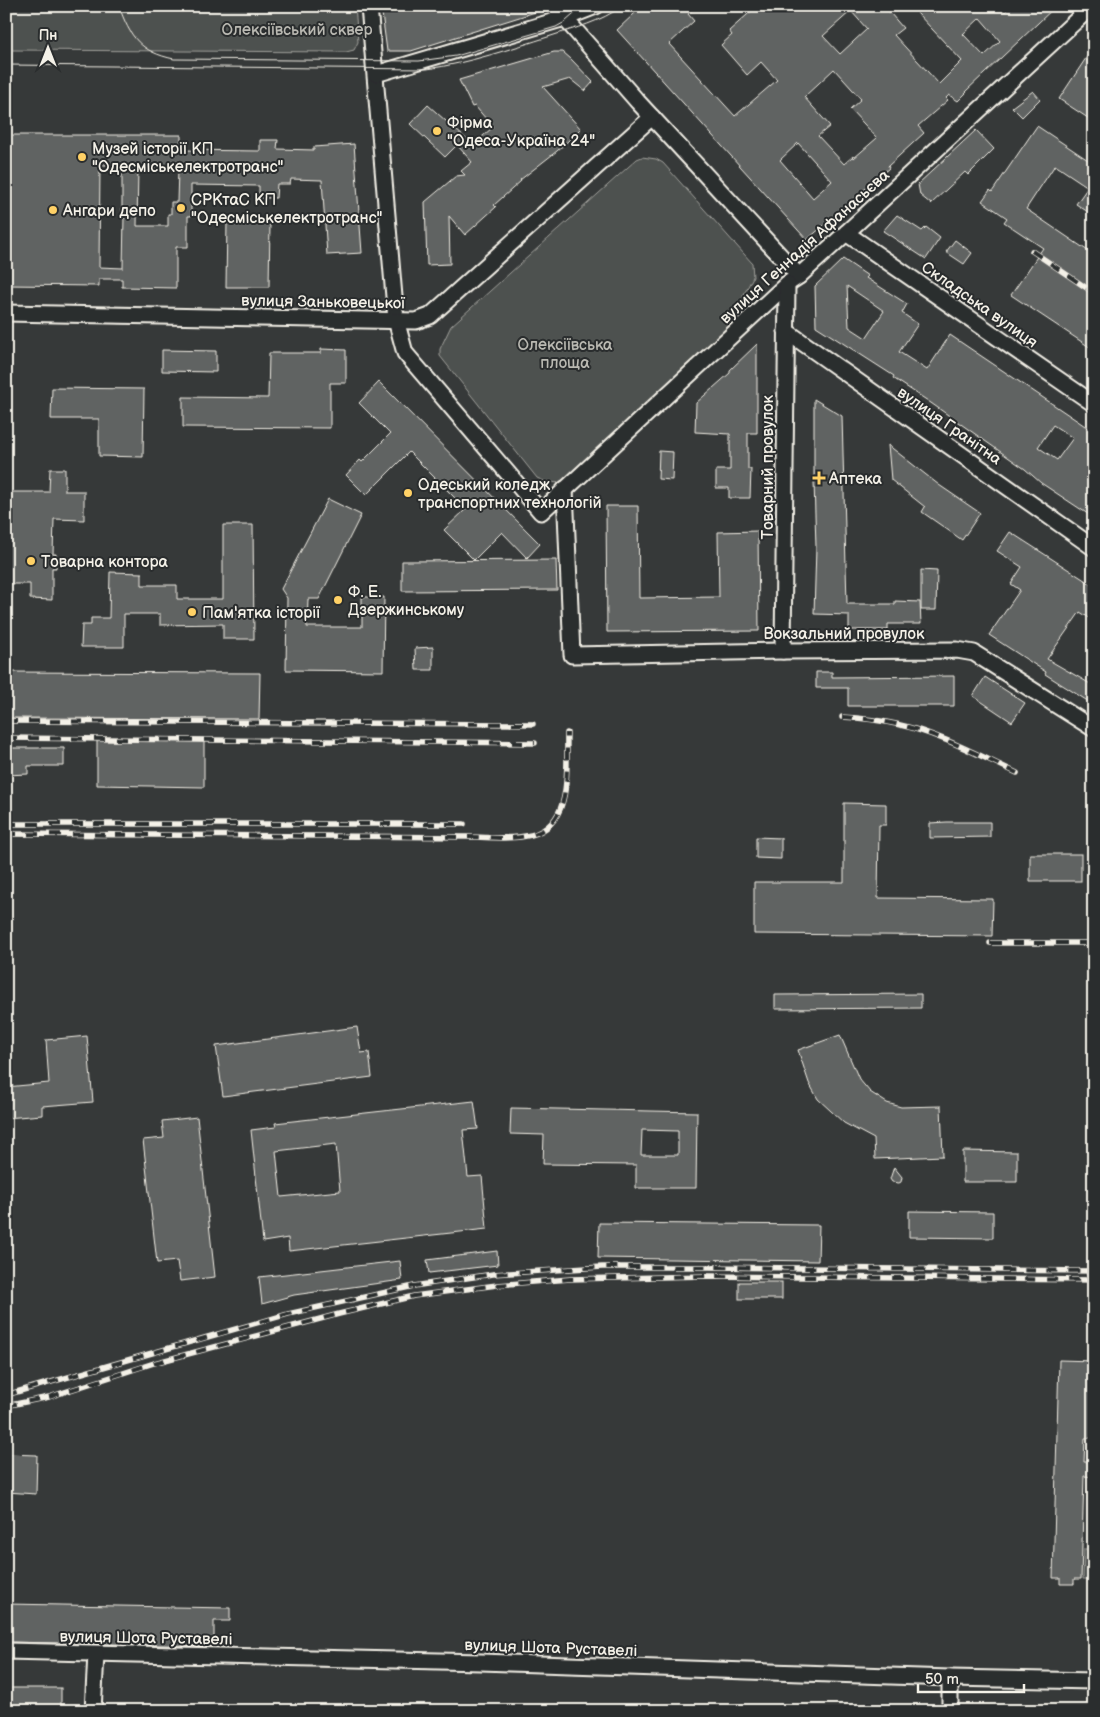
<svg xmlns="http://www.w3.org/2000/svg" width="1100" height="1717" font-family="'Balsamiq Sans',sans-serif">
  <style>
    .green { fill: #4e514f; stroke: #a1a19c }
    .building { fill: #616362; stroke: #f4f1e8; fill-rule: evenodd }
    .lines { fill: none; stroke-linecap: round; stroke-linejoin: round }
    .street-casing { stroke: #f4f1e8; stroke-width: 19 }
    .street { stroke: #2a2d2e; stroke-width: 15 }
    .tram { stroke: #f4f1e8; stroke-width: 1 }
    .rail-casing { stroke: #f4f1e8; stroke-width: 5.5 }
    .rail { stroke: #2a2d2e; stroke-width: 4; stroke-dasharray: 11; stroke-linecap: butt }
    .poi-dot { fill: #ffd166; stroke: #2a2d2e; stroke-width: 2 }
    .labels { text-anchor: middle; stroke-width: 4; stroke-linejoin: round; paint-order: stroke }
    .park-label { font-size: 16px; fill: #bab9b2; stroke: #2a2d2e }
    .poi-label { font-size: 16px; fill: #f4f1e8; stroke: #2a2d2e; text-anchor: start }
    .street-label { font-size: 16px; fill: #f4f1e8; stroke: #2a2d2e }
  </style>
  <rect width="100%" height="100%" fill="#363939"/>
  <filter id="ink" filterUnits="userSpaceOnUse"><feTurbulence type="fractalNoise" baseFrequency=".02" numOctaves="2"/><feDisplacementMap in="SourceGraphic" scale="10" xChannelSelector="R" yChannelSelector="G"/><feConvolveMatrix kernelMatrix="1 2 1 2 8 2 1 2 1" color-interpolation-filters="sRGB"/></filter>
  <g filter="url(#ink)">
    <g class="green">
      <path d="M6 6H355L358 42 354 50 346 52 11 50 6 48Z"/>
      <path d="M642 157 656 159 663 163 752 263 753 277 743 296 748 311 561 483 546 482 537 478 440 356V349L451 326 637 159Z"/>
      <path d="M1084 1549H1094V1579H1083Z"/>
    </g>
    <g class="building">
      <path d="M381 6H545V9L411 51H387Z"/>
      <path d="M629 6H697L688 14 694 21 669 44 735 116 777 80 761 62 747 75 721 45 732 35 729 31 757 6H884L903 28 894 35 939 84 962 61 917 13 925 6H1000L1005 12 1010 6H1056L966 91 967 92 958 101 949 95 946 98 948 100 918 126 924 133 888 166 889 168 807 240 617 30 635 13ZM851 11 867 29 840 54 823 36ZM980 18 1000 41 984 56 963 34ZM834 69 861 99 850 109 877 138 854 158 853 156 844 164 818 136 830 126 804 97ZM798 143 832 181 813 198 780 160Z"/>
      <path d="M1094 46V122L1059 99Z"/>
      <path d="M554 52H563L571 59 593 82 585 91 570 79 543 87 581 129 557 151 520 180 521 181 494 205 496 207 465 235 449 216 450 264 427 265 425 202 456 176 465 175 461 171 472 162 457 145 445 157 410 124 428 105 473 145 493 127 475 106 472 107 459 80Z"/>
      <path d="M1033 91 1040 99 1022 117 1012 107Z"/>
      <path d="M1037 126 1094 164V216L1076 204 1088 187 1055 165 1026 209 1094 255V350L1011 295 1043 248 1004 222 1007 218 982 201 990 190 992 192Z"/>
      <path d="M976 130 994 149 968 175 965 172 931 204 920 195 918 184Z"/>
      <path d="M6 135H181V150L260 151V140H278L277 149 314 150V147L354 144 362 253 327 255 322 180 291 179 290 184H277L276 198H259V186L191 185V216H188V247H176V288L122 287V279H99V286L6 285ZM100 165H122V216H124L123 268 99 267ZM138 169H178L177 202H171V214H168V226H137Z"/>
      <path d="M897 215 922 231 926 227 940 238 926 259 883 231Z"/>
      <path d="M227 221 270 222 269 287H226Z"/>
      <path d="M955 240 972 253 964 264 946 252Z"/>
      <path d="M843 259 868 276 866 278 907 304 902 313 918 324 899 352 927 370 950 335 1094 432V518L1041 483 1025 469 928 401 893 378 894 376 816 326 815 286ZM847 286 884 311 866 338 849 327ZM1053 425 1073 438 1057 460 1038 447Z"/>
      <path d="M757 344V433H748V469H751L750 498H729V488H716V470H730V434L695 432 696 403 730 373V370Z"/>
      <path d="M321 349 346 350V383H330V428L183 427V397L268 398 269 353H321Z"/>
      <path d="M162 350 216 351V372L162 371Z"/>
      <path d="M379 382 540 544 527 558 502 532 474 560 444 530 466 509 409 452 366 495 346 475 360 460 362 462 390 434 359 403Z"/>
      <path d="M52 388 144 389 143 457 99 456V419H51Z"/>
      <path d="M814 399 842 416 847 604H895V601L920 602 921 624H888V630H849V615L814 614 816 547 814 481Z"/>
      <path d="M888 445 939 485 980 513 962 540 922 512 925 507 891 480Z"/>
      <path d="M659 451 673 452 672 480 658 479Z"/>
      <path d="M50 469H65V491H84V520L54 519 53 554H56V568H52V600L30 599V584H6V492H49Z"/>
      <path d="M328 499 361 515 319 599H308L307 627H362V597H384L383 671 286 670 287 598 281 589Z"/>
      <path d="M606 506H638L639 598 719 597 718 532 758 531 759 631 607 632Z"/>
      <path d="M223 525H253L254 639H223V624L160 625V614H124V647H81L82 625H91V618H109L110 572 142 573V585H177V599H223Z"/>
      <path d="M1010 532 1094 586V621L1080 612 1047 659 1094 686V705L1045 674 1046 672 989 635 1020 590 1011 584 1022 567 997 551Z"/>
      <path d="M556 560 557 590 402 591V561Z"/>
      <path d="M921 570 937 571 936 610H921Z"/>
      <path d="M433 647V670H416L415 648Z"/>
      <path d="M6 672 260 673 259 719 6 718Z"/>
      <path d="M816 672H832V677L954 676V706H848V688H816Z"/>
      <path d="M985 677 1025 703 1012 722 973 696Z"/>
      <path d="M97 740 204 742V787L97 785Z"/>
      <path d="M6 748H64V766H28V774L6 775Z"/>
      <path d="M844 803 886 804V825H879L878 898 993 899 992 936 754 934V882H844Z"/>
      <path d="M947 822H990V837L930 838V823Z"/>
      <path d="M756 837 781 838V859L756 858Z"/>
      <rect x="1030" y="854" width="51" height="27"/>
      <path d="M921 994V1008L775 1009V995Z"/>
      <path d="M357 1027 361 1053 369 1052 372 1077 223 1096 216 1046Z"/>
      <path d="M840 1035 859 1079 870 1092 887 1103 901 1107 941 1106 943 1156 875 1159 874 1139 844 1123 818 1099 809 1083 798 1050Z"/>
      <path d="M87 1036 93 1102 42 1106V1115L6 1118V1087L49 1083 46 1040Z"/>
      <path d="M474 1101 478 1129 463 1130 468 1177 482 1176 487 1229 289 1251 288 1238 263 1242 251 1130 276 1127 275 1123ZM336 1144 340 1191 281 1197 276 1151Z"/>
      <path d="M511 1108 697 1112 696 1188H636V1165L543 1164 544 1135 510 1134ZM642 1130 678 1131V1155H641Z"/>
      <path d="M197 1117 215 1277 180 1281 177 1261 157 1263 143 1140 164 1138 162 1121Z"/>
      <path d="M963 1151 1017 1152V1182H963Z"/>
      <path d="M894 1167 902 1177 901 1182 899 1183 892 1182 890 1179Z"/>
      <path d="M909 1211 993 1212V1238L909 1237Z"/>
      <path d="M599 1223 819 1225 818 1261 598 1258Z"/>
      <path d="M497 1251 498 1265 429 1273 427 1260Z"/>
      <path d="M400 1261 402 1280 294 1295 262 1304 259 1277Z"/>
      <rect x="739" y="1282" width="43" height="17"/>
      <path d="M1059 1360 1094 1361V1438H1085L1084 1462H1094V1477L1084 1476 1081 1579H1074V1584H1060V1578H1053Z"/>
      <path d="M6 1454 37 1455 36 1494 6 1492Z"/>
      <path d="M6 1604 230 1608V1621H214V1646L6 1642Z"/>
      <rect x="6" y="1688" width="55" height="22"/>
    </g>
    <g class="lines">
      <defs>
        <g id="street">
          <path d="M369 6 396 320 405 353 541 512 787 284 799 276 846 233 1092 6"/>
          <path d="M554 6 638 102 799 276"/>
          <path d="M376 74 565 18 596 6"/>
          <path d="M846 233 1094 404"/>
          <path d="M6 313 416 321 430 316 652 117"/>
          <path d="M786 331 1094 548"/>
          <path d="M565 489 572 655 783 651 957 650 974 653 1094 729"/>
          <path d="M783 651 787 284"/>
          <path d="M6 1651 481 1662 950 1678 1094 1681"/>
          <path d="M950 1678V1711"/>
          <path d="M93 1711 96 1654"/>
        </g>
      </defs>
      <use href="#street" class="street-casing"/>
      <use href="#street" class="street"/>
      <g class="tram">
        <path d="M119 6C130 38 141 52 174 59L419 61 456 56 556 27 565 22 583 6"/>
        <path d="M6 65 427 69C469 63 510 49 551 36 575 28 601 22 622 6"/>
      </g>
      <defs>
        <g id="rail">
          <path d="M1032 251 1094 293"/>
          <path d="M842 717C860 718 878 720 896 724 938 733 978 755 1017 773"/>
          <path d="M6 721 533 724"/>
          <path d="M6 738 535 743"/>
          <path d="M6 824H464"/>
          <path d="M6 834 469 837C489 837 512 840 531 835 574 824 566 767 567 733"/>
          <path d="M990 943H1094"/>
          <path d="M6 1395 288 1314 414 1286 493 1274 602 1267H709L1094 1271"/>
          <path d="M6 1406 49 1397 154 1363 339 1314 414 1296 497 1285 570 1279 708 1276 1094 1280"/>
        </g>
      </defs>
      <use href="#rail" class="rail-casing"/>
      <use href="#rail" class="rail"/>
    </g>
  </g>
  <g class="poi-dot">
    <circle cx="437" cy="131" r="5"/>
    <circle cx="82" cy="157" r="5"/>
    <circle cx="181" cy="208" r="5"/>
    <circle cx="53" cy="210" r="5"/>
    <path d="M816.5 470.5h5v5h5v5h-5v5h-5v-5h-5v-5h5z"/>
    <circle cx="408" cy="493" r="5"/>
    <circle cx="31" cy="561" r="5"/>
    <circle cx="338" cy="600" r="5"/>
    <circle cx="192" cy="612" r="5"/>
  </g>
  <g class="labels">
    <g class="park-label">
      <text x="297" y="35">Олексіївський сквер</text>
      <text x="565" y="350">Олексіївська<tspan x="565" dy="18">площа</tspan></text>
    </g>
    <g class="poi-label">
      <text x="447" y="128">Фірма<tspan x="447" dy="18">"Одеса-Україна 24"</tspan></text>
      <text x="92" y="154">Музей історії КП<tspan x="92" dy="18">"Одесміськелектротранс"</tspan></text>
      <text x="191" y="205">СРКтаС КП<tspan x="191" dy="18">"Одесміськелектротранс"</tspan></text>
      <text x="63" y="216">Ангари депо</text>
      <text x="829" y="484">Аптека</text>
      <text x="418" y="490">Одеський коледж<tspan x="418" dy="18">транспортних технологій</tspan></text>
      <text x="41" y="567">Товарна контора</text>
      <text x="348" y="597">Ф. Е.<tspan x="348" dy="18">Дзержинському</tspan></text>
      <text x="202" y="618">Пам'ятка історії</text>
    </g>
    <g class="street-label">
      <text transform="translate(804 246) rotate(-42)" y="6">вулиця Геннадія Афанасьєва</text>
      <text transform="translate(323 301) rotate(1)" y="6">вулиця Заньковецької</text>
      <text transform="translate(980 304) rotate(35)" y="6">Складська вулиця</text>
      <text transform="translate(950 425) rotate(35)" y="6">вулиця Гранітна</text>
      <text transform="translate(767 467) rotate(-90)" y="6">Товарний провулок</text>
      <text x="844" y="639">Вокзальний провулок</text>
      <text transform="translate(146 1637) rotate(1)" y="6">вулиця Шота Руставелі</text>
      <text transform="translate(551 1647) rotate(2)" y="6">вулиця Шота Руставелі</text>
    </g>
  </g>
  <rect width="1100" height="1717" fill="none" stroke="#2a2d2e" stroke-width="25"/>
  <rect x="12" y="12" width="1075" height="1692" fill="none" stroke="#f4f1e8" stroke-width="2" filter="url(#ink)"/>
  <g transform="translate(48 48)" stroke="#2a2d2e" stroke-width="4" paint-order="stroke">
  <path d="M0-4L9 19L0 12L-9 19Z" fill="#f4f1e8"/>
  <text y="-8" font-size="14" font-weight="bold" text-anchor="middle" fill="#f4f1e8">Пн</text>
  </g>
  <path d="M918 1684v8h106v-8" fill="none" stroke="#f4f1e8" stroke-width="2.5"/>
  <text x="925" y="1684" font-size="15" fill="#f4f1e8" stroke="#2a2d2e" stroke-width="4" paint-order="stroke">50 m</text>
</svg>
